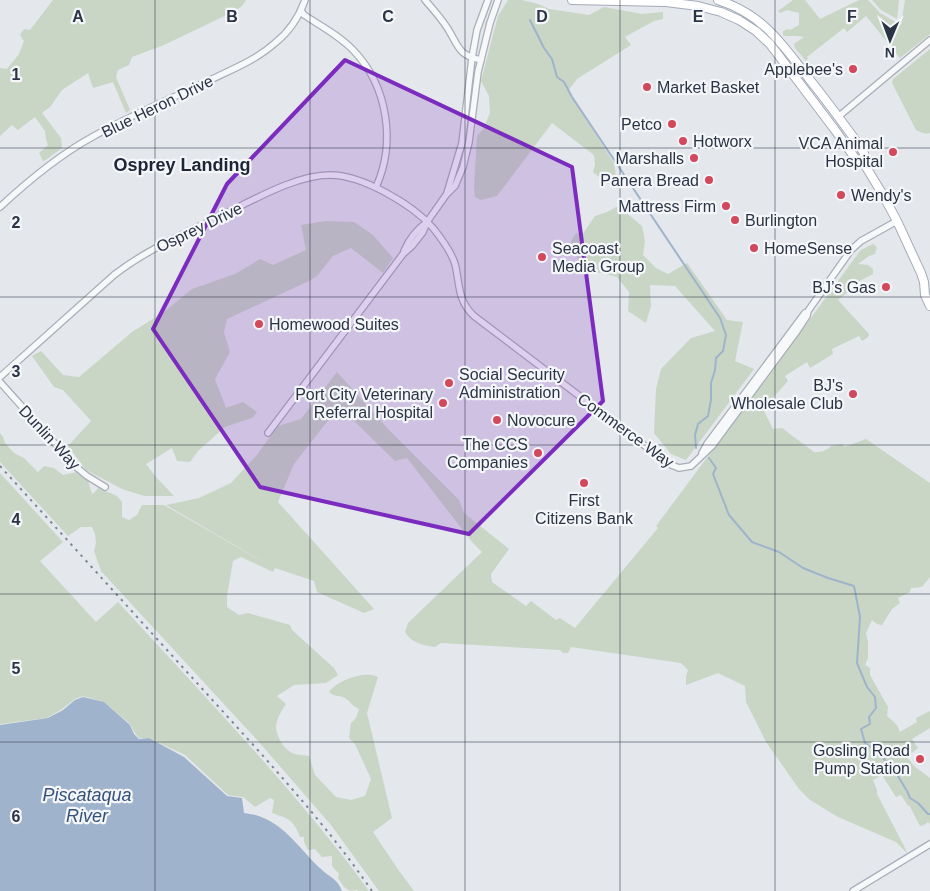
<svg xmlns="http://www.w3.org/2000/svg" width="930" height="891" font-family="Arial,sans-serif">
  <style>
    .green { fill: #c9d6c5 }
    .water { fill: #9fb4cc }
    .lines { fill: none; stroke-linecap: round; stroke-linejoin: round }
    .stream { stroke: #9fb4cc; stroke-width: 2 }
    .minor-casing { stroke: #a9aeb7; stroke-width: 8 }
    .major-casing { stroke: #a3abb8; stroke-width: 10 }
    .minor { stroke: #f7f8fa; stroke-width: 5.5 }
    .major { stroke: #fff; stroke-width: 8 }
    .rail { stroke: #7d8696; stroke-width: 2; stroke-dasharray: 2.5 5; stroke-linecap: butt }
    .marked { fill: #7b2cbf; fill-opacity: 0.2; stroke: #7b2cbf; stroke-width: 4; stroke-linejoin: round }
    .grid { fill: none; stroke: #2b3445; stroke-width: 1; stroke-opacity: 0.55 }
    .poi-dot { fill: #d1495b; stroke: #f4f6f9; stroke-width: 2 }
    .labels { text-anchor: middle; stroke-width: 4.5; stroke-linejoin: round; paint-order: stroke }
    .poi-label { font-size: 16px; fill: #2b3445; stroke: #f4f6f9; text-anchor: end }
    .street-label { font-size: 16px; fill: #2b3445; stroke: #f4f6f9 }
    .neighbourhood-label { font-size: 18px; font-weight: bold; fill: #1d2536; stroke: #f4f6f9 }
    .water-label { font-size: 18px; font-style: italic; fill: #34527a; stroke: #f4f6f9 }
    .grid-label { font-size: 16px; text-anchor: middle; font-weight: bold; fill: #2b3445; stroke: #f4f6f9; stroke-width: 4.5; stroke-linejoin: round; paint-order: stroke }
  </style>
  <rect width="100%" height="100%" fill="#e4e7ec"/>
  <g class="green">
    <path d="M53 0H246L242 6 235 11 164 45 132 57 129 65 118 70 116 77 130 110 126 113 113 82 93 88 88 73 62 90 50 107 42 113 61 138 62 148 47 159 43 161 39 153 48 145 46 139 45 131 35 117 18 130 12 125 0 136V68L7 69 19 54 24 41 20 35 24 29 30 30Z"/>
    <path d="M508 0H522L538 4 549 9 589 15 604 7 642 14 663 12V19L654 21 625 37 631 45 577 79 568 91 614 163 617 182 608 184 593 172 595 165 594 155 552 123 497 196 481 200 475 197 474 186 477 136 483 129 490 113 489 96 481 81 498 16Z"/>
    <path d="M793 0H805L820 19 859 0H868L880 13 901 25 905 0H930V34L900 58 866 16 847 32 844 28 807 57 808 59 806 61 795 48 794 44 804 37 797 36H785L783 35V31L788 29 790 30 799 25V13L787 10 780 13 778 11Z"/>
    <path d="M872 0H899L897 19 881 10Z"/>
    <path d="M930 49V133C925 135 921 132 916 130L892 83 893 79Z"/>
    <path d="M618 206 642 226 645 241 643 255 656 268 668 274 687 263 727 320 743 322 735 361 754 369 686 460 671 454 654 433 656 389 661 369 691 338 715 331 675 286 650 285 651 306 646 323 628 311 629 292 617 277 602 273 583 272 571 241 576 233 582 235 595 216 607 212Z"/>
    <path d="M326 221 354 222 373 235 393 258 383 273 351 248 333 256 317 276 309 281 227 319 224 332 230 352 215 379 226 408 243 402 257 412 252 418 225 427 198 451 190 462 177 461 172 448 146 464 156 477 174 496H144L122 489 86 470 68 446 91 421 63 390 54 387 32 356 41 351 63 375 79 377 132 332 164 312 192 289 235 274 260 259 273 265 306 250 301 225Z"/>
    <path d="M873 244 877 247 875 254 869 256 858 264 868 265 873 269V274L846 288 848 292 838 300 869 334V335L867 338 862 341 859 336 832 349 833 354 810 368 807 362 785 376 788 381 763 409 773 429 782 428 814 452C819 453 828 450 831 446L842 444 845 447 866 439 930 483V577L922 587 911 588 910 592 898 598 900 603 892 609 882 625 877 624 872 620 866 633 868 642V658L865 665 870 668V675L888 707 887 716 897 725 900 732 917 722 916 718 930 711V728L912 739 918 748 907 757 914 766 930 778V824L928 822 924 825 920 826 909 805 908 806 901 795 896 797 882 775 873 780 877 790V794L906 850 907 853 896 842 838 817 810 800 799 789 766 742 746 702 745 686 718 673 686 685V677L688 670 681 663 571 647 568 653H563L560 650 441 643 435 647C425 646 410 642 405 632L408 623 482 552 472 542 407 458 395 461 351 418V407L337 409 294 464 278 502 374 609 364 613 317 592 314 581 275 568 273 572 241 557 233 561 227 596V607L239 615 248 613 290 625 292 630 334 668 338 675 326 683 294 685 277 696 286 704C282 710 277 718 276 726 276 736 283 748 292 753 297 755 304 755 309 756L315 775 336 797 351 800 365 796 371 779 355 744 349 738 351 723 356 718 359 709C352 706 350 701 345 698 339 695 334 697 329 692 337 680 366 670 378 677L367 713 392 818 373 832 397 868 414 891H379L331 825 258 741 101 571 94 551 96 543 95 534 92 527H81L68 536 0 462V433L3 437 5 443 14 453 24 458 38 472 44 466 54 468 63 475 77 472 88 481 92 494 94 493 98 488 117 496 122 502V517L129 520 137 515 142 505H164L274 568 166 505 199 498 231 483 256 456 278 426 301 419 337 372 389 430 459 500 464 513 509 549 491 574 492 582 526 606 531 601 556 620 560 618 575 628 658 528 656 526 800 333 854 259 861 250Z"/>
    <path d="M0 473 63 542 40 561 96 622 118 602C172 661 227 719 279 779 310 815 341 852 369 891H358L357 890 350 891 344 887 338 878 339 874 332 866V856L322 857 315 849 308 850 304 842V837H300C293 819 289 819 272 813L274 800 270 798 255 807 243 797 228 795 185 755 149 738H139L135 733 130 724 104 702 83 696 75 699 62 709 47 718 0 724Z"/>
  </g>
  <path class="water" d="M83 697 104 702 130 725 134 734 139 739 149 738 184 757 227 796 242 798 244 813C251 814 259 815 266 819 289 830 303 853 321 869 330 878 337 878 342 891H0V725L48 718 63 710 75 700Z"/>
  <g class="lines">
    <g class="stream">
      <path d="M530 20 544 48 552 59 557 77 564 82 572 97 720 318 726 335 723 351 716 358 715 370 711 383V400L708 416 698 424 695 435 696 448"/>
      <path d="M709 458 716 468 713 474 729 515 752 542 779 552 803 568 828 578 854 586 860 617 857 663 867 687 875 697 876 708 869 717 870 724 861 729 865 743 875 750 893 768 907 791 910 798 918 803 928 814H930"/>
    </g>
    <defs>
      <g id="minor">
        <path d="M425 0C433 9 441 18 448 29 459 47 458 55 481 60"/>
        <path d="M301 11 304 15C321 26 340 36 354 51 388 87 396 143 376 187"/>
        <path d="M838 117 930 40"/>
        <path d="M447 193 462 143 472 58 477 30 488 0"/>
        <path d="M0 207C29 180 59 155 94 136 131 115 171 99 210 80 233 69 256 60 275 43 289 32 299 17 305 0"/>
        <path d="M404 251C409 239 416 230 427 222"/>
        <path d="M0 377 114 275C146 250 184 234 220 216 252 201 295 175 330 175 362 175 412 204 433 228 441 238 451 251 455 264 460 284 457 300 474 316L669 464 679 468 691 466 712 446 797 331 807 316 808 311 851 250 861 241 897 221"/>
        <path d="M0 382 75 466 87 476 105 487"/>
        <path d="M268 433 403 254 412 246 423 232 427 222 446 195 455 186 463 167 469 142 478 72 490 23 498 0"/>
        <path d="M702 453 707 444 805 313"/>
        <path d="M853 891 930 844"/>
      </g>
      <g id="major">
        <path d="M572 0 666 2 698 6 721 12 739 20 756 31 770 44 835 130 855 158 863 162 883 195 897 221 921 273 924 282 925 295 930 306"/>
        <path d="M718 0C764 15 782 44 810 80 827 101 843 123 859 145L864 153 863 162"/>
      </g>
    </defs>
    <use href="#minor" class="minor-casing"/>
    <use href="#major" class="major-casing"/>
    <use href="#minor" class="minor"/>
    <use href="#major" class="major"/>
    <path class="rail" d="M0 466 256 748C297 794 337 840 372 891"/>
  </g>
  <path class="marked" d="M345 60 572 167 603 401 469 534 260 487 153 329 227 184Z"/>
  <path class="grid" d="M155 0V891M310 0V891M465 0V891M620 0V891M775 0V891M0 148H930M0 297H930M0 445H930M0 594H930M0 742H930"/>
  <g class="poi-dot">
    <circle cx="853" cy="69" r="5"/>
    <circle cx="647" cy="87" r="5"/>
    <circle cx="672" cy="124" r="5"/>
    <circle cx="683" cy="141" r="5"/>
    <circle cx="893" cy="152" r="5"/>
    <circle cx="694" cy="158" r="5"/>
    <circle cx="709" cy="180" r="5"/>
    <circle cx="841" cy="195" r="5"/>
    <circle cx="726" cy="206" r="5"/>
    <circle cx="735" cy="220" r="5"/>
    <circle cx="754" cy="248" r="5"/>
    <circle cx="542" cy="257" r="5"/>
    <circle cx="886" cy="287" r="5"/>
    <circle cx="259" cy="324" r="5"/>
    <circle cx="449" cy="383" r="5"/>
    <circle cx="853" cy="394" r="5"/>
    <circle cx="443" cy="403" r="5"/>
    <circle cx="497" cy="420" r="5"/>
    <circle cx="538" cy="453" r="5"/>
    <circle cx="584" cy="483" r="5"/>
    <circle cx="920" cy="759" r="5"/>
  </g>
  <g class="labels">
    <g class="poi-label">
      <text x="843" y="75">Applebee's</text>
      <text x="657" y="93" text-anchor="start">Market Basket</text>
      <text x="662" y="130">Petco</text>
      <text x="693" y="147" text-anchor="start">Hotworx</text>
      <text x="883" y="149">VCA Animal<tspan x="883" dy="18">Hospital</tspan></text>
      <text x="684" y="164">Marshalls</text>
      <text x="699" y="186">Panera Bread</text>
      <text x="851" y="201" text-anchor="start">Wendy's</text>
      <text x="716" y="212">Mattress Firm</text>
      <text x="745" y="226" text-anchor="start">Burlington</text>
      <text x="552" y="254" text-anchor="start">Seacoast<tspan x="552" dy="18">Media Group</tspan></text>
      <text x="764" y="254" text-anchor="start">HomeSense</text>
      <text x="876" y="293">BJ’s Gas</text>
      <text x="269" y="330" text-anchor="start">Homewood Suites</text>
      <text x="459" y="380" text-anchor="start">Social Security<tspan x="459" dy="18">Administration</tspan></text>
      <text x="843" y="391">BJ's<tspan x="843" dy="18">Wholesale Club</tspan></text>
      <text x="433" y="400">Port City Veterinary<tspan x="433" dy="18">Referral Hospital</tspan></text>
      <text x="507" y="426" text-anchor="start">Novocure</text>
      <text x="528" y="450">The CCS<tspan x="528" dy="18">Companies</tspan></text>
      <text x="584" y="506" text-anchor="middle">First<tspan x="584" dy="18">Citizens Bank</tspan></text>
      <text x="910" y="756">Gosling Road<tspan x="910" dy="18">Pump Station</tspan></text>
    </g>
    <g class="street-label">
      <text transform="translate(157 106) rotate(-26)" y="6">Blue Heron Drive</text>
      <text transform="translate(199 227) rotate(-26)" y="6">Osprey Drive</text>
      <text transform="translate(626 430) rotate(36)" y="6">Commerce Way</text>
      <text transform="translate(50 437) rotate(47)" y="6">Dunlin Way</text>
    </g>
    <g class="neighbourhood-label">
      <text x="182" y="171">Osprey Landing</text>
    </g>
    <g class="water-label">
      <text x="87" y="801">Piscataqua<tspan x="87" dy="21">River</tspan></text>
    </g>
  </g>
  <g class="grid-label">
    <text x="78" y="22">A</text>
    <text x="232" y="22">B</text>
    <text x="388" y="22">C</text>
    <text x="542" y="22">D</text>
    <text x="698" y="22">E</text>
    <text x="852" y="22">F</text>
    <text x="16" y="80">1</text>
    <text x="16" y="228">2</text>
    <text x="16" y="377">3</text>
    <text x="16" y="525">4</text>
    <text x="16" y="674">5</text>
    <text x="16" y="822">6</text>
  </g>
  <g transform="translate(890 40) rotate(181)" stroke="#f4f6f9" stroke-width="4" paint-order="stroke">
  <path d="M0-4L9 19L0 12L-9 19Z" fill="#2b3445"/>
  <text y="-8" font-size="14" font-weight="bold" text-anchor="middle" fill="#2b3445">N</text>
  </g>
</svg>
